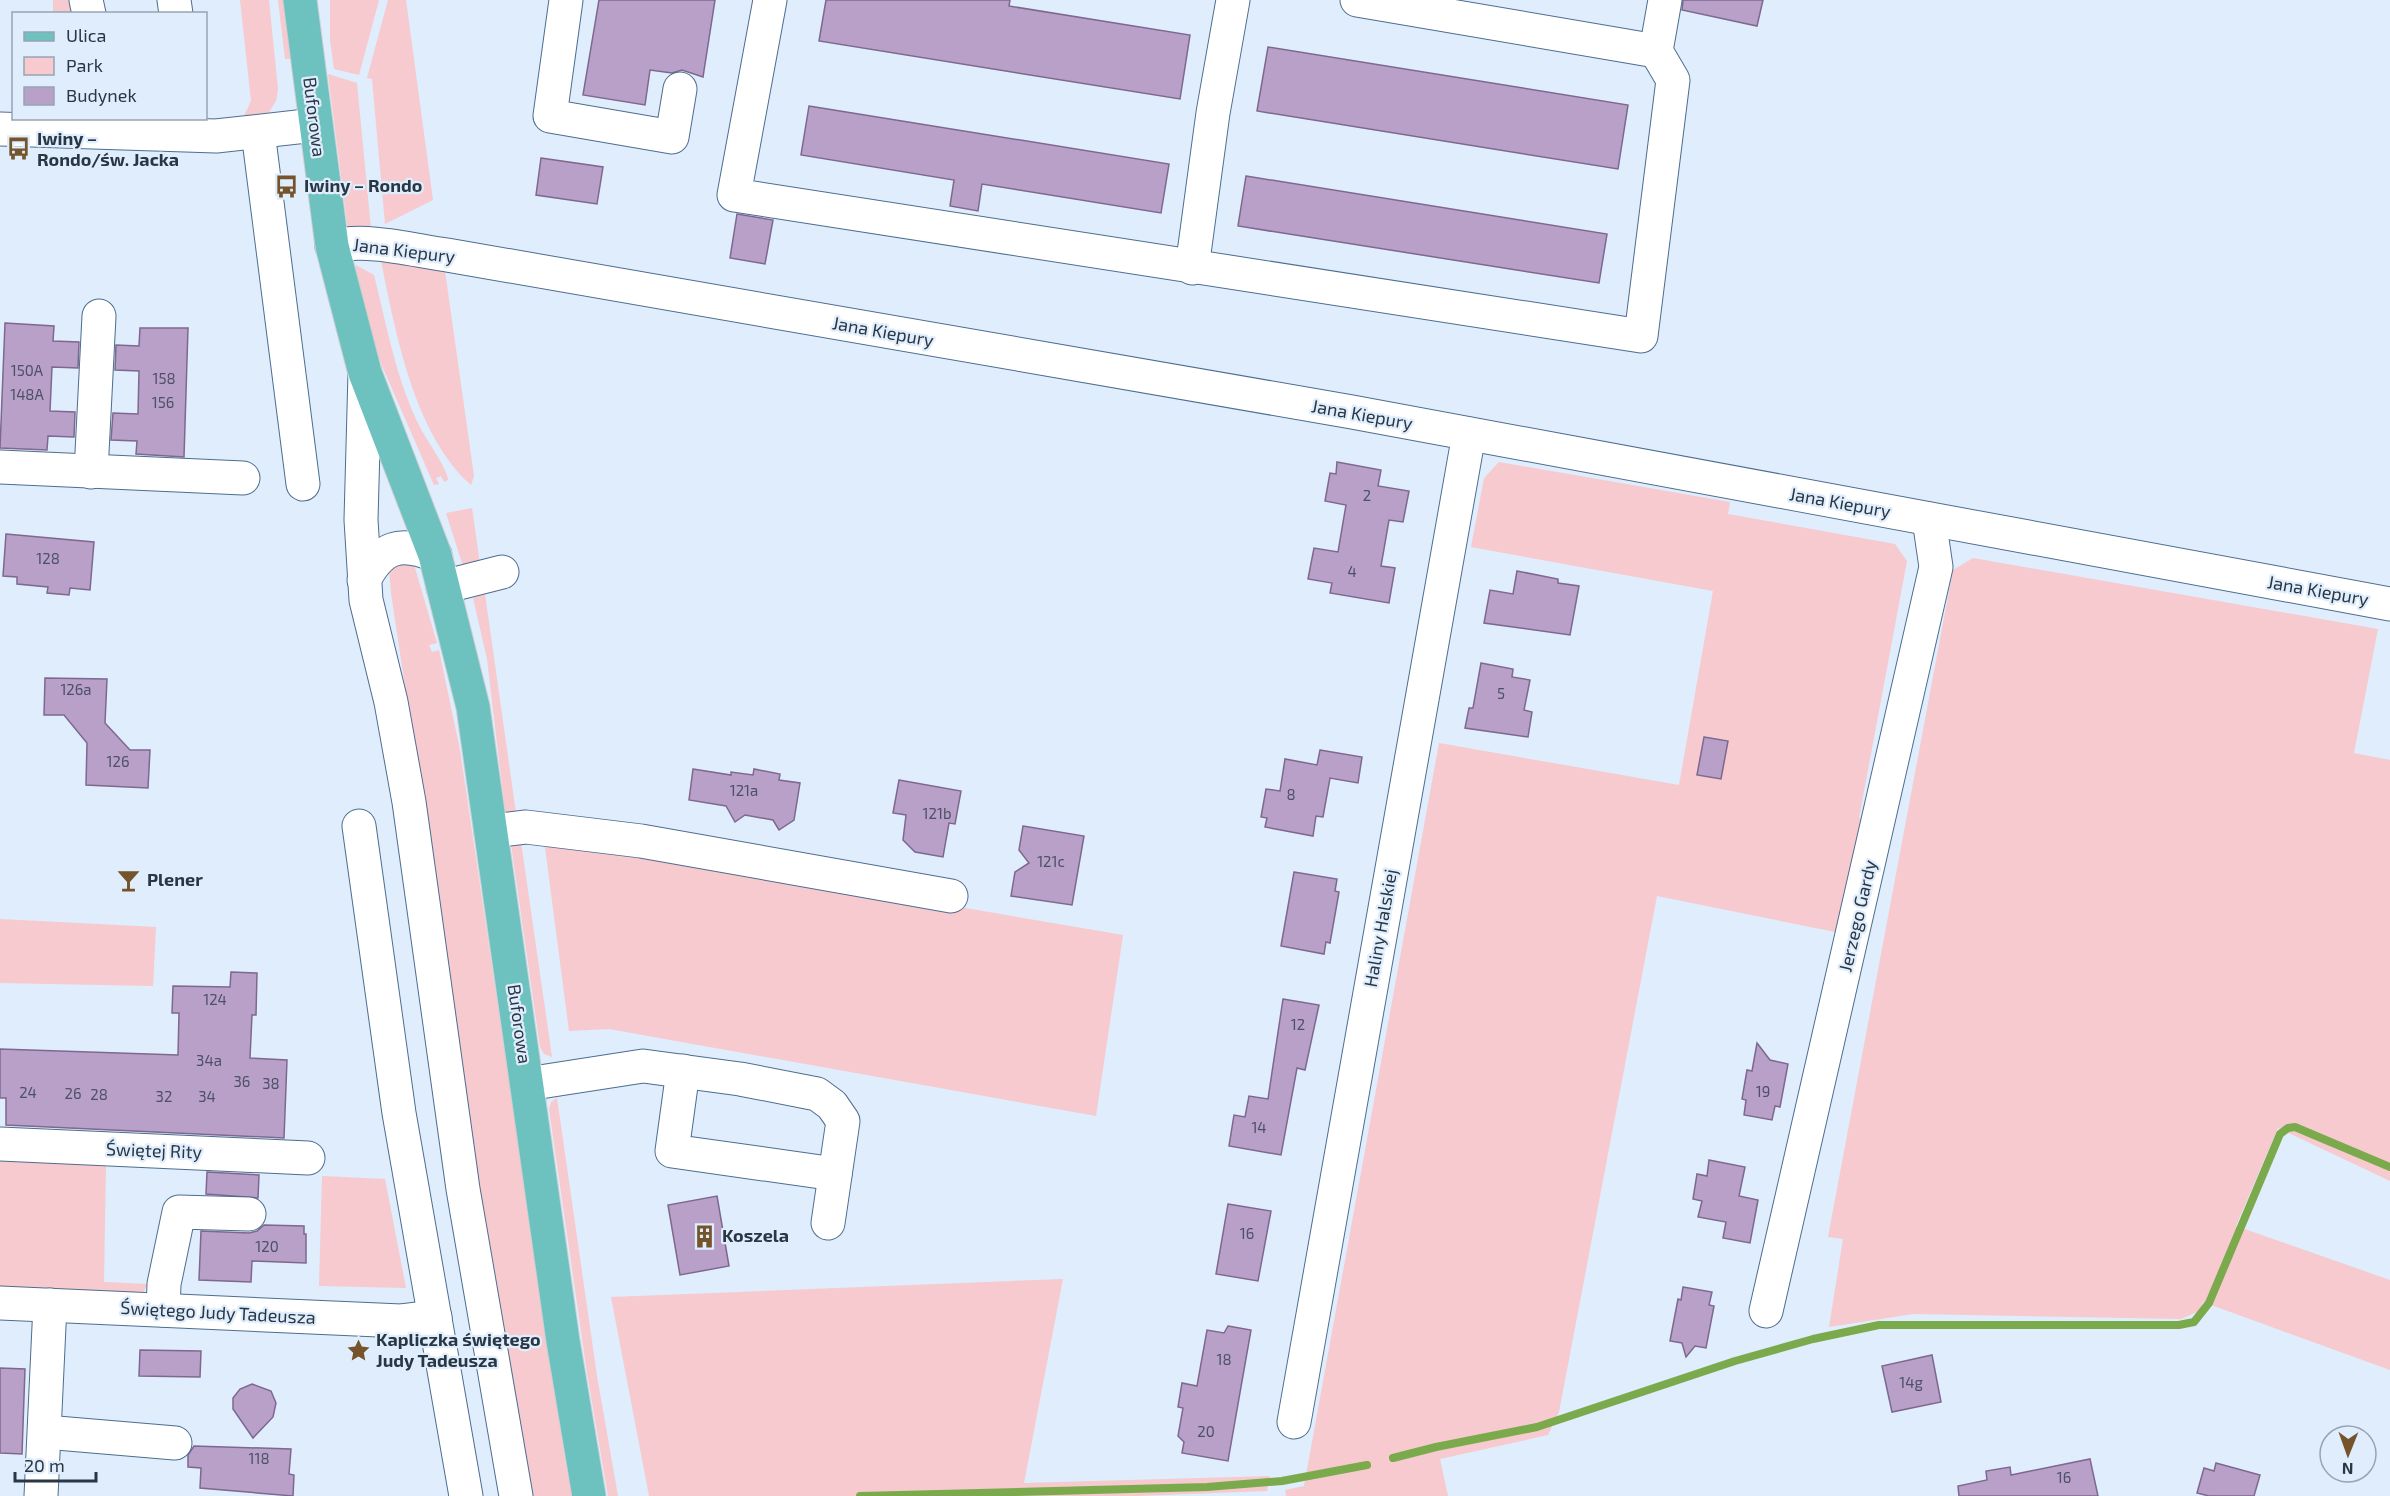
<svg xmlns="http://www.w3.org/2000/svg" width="2390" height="1496" font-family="'Exo 2',sans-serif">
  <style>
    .green { fill: #f6cace }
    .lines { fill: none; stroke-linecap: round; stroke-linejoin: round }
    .stream { stroke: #7baa4d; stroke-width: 8 }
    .building { fill: #b8a0c9; stroke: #7e688e; stroke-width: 1.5 }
    .minor-casing { stroke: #4e6d8e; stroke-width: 35 }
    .major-casing { stroke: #cccfd2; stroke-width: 35 }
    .minor { stroke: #fff; stroke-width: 33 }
    .major { stroke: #6dc2c0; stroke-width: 33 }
    .labels { text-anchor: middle; stroke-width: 4.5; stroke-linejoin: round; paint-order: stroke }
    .number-label { font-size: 15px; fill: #4d5166 }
    .street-label { font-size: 18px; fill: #293745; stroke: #dfedfc }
    .poi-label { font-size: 18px; font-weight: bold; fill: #293745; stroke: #dfedfc; text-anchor: start }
  </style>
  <rect width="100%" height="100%" fill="#dfedfc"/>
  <g class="green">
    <path d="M53 0H81L84 13 53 14Z"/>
    <path d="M240 0H269L278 89 276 101 268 114 243 118 251 101Z"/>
    <path d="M278 0H286L292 59H285Z"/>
    <path d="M330 0H379L359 75 334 69 330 40Z"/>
    <path d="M388 0H406L433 200 385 224 372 79 367 78Z"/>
    <path d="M328 74 357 83 372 239H349Z"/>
    <path d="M381 261 445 271 474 476 471 485C414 434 396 334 381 261Z"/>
    <path d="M356 265 374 275C387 327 397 384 422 431 428 442 448 470 448 480L444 482 441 476 436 478 439 484 434 485 376 352 355 271Z"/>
    <path d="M1499 462 1730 502 1728 514 1895 544 1907 561 1859 818 1870 821 1845 934 1657 896 1559 1412 1548 1435 1440 1459 1448 1496H1286L1285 1490 1304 1486 1439 743 1679 785 1713 591 1471 547 1484 478Z"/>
    <path d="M472 508 480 564 463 566 446 513Z"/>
    <path d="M1973 558 2378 629 2354 753 2390 760V1181L2278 1128 2236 1226 2390 1280V1370L2203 1302 2199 1311 2181 1319 1913 1314 1829 1327 1843 1239 1828 1237 1953 570Z"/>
    <path d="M413 561 437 643 429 645 432 652 439 650 460 750 565 1460 572 1496H532L491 1250 487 1248 468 1114 471 1113 467 1109 448 974 450 970H447L430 852 433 848 429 847 391 593 389 569 397 564Z"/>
    <path d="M485 594 516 813 510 818 505 811 487 659 473 598Z"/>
    <path d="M562 839 1123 935 1096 1116 609 1029 569 1031 544 840Z"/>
    <path d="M521 842 552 1057 544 1054 540 1047 511 844Z"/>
    <path d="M0 919 156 927 153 986 0 983Z"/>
    <path d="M557 1098 597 1376 618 1496H608L587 1373 549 1109 551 1102Z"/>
    <path d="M0 1159 106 1163 104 1282 148 1284 141 1296 0 1289Z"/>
    <path d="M322 1176 385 1179 406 1288 319 1286Z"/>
    <path d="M1063 1279 1024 1483 1270 1476 1267 1491 1136 1496H649L611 1297Z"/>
  </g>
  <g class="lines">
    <g class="stream">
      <path d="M1393 1458 1436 1447 1537 1427 1735 1361 1813 1339 1879 1325H2179L2194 1322 2209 1303 2280 1134 2288 1128 2295 1127 2390 1167"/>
      <path d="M860 1496 1207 1487 1282 1481 1367 1465"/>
    </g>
  </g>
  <g class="building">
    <path d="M599 0H715L703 77 682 70 672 73 650 70 645 105 583 95Z"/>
    <path d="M826 0H1010L1009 6 1190 35 1180 99 819 41Z"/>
    <path d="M1683 0H1763L1757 26 1682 10Z"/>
    <path d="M1268 47 1628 105 1618 169 1257 111Z"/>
    <path d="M809 106 1169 164 1161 213 982 184 978 211 950 206 954 180 801 155Z"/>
    <path d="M541 158 603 167 597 204 536 195Z"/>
    <path d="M1246 176 1607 234 1599 283 1238 226Z"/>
    <path d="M737 214 773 220 765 264 730 258Z"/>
    <path d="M5 323 54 326 53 341 79 342 78 368 52 367 50 411 75 412 74 437 48 436 47 450 0 448Z"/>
    <path d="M140 328H188L184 457 136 454 137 441 111 440 113 413 138 414 139 371 115 370 116 345 139 346Z"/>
    <path d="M1337 462 1381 470 1378 486 1409 491 1403 522 1389 520 1381 566 1395 568 1389 603 1330 593 1332 583 1308 579 1314 548 1338 552 1346 505 1325 501 1330 473 1336 474Z"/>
    <path d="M6 534 94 542 90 590 70 588 69 595 47 593 48 587 17 584V577L3 576Z"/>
    <path d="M1517 571 1558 579V583L1579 586 1570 635 1484 623 1490 590 1513 594Z"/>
    <path d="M1481 663 1513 669 1512 677 1530 680 1524 710 1532 712 1528 737 1465 728 1469 708H1473Z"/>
    <path d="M45 678 107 679 105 723 130 750H150L148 788 86 785 87 743 64 715H44Z"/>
    <path d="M1704 737 1728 741 1721 779 1697 775Z"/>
    <path d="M1320 750 1362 757 1358 783 1330 778 1323 817 1316 816 1313 836 1265 827 1267 818 1261 817 1266 789 1280 791 1285 759 1317 765Z"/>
    <path d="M693 769 731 775V772L753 775 754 769 780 774 779 780 800 783 794 820 779 830 773 820 745 815 735 822 726 806 689 800Z"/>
    <path d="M899 780 961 791 955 824 949 823 943 857 915 852 903 840 906 815 893 813Z"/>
    <path d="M1023 826 1084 836 1072 905 1011 896 1015 872 1029 863 1019 850Z"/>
    <path d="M1294 872 1337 879 1335 891 1339 892 1330 943 1326 942 1324 954 1281 946Z"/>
    <path d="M231 972 257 973 256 1015H252L250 1058 287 1060 284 1138 6 1125V1098H0V1049L178 1055 179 1013H172L173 986 230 987Z"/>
    <path d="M1283 999 1319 1005 1305 1070 1297 1068 1281 1155 1229 1146 1234 1115 1245 1117 1249 1096 1268 1099Z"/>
    <path d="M1757 1043 1770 1060 1788 1064 1780 1107 1775 1106 1772 1120 1744 1115 1746 1100 1742 1099 1747 1070 1752 1071Z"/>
    <path d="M1709 1160 1745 1167 1739 1196 1758 1200 1750 1243 1723 1238 1726 1222 1698 1217 1702 1201 1693 1199 1697 1174 1707 1176Z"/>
    <path d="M207 1172 259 1175 258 1198 206 1194Z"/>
    <path d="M717 1196 729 1266 680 1275 668 1205Z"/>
    <path d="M1228 1204 1271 1211 1258 1281 1216 1274Z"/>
    <path d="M264 1225 304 1226V1234H306V1263L252 1261 251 1282 199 1280 201 1231 249 1233 257 1231Z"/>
    <path d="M1683 1287 1712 1292 1709 1305 1714 1306 1706 1348 1695 1346 1686 1357 1682 1343 1670 1341 1678 1299 1681 1300Z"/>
    <path d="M1228 1326 1251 1330 1228 1461 1182 1453 1184 1442 1178 1436 1183 1408 1178 1407 1182 1383 1197 1386 1207 1330 1224 1333Z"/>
    <path d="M140 1350 201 1351 200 1377 139 1376Z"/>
    <path d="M1932 1355 1941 1402 1892 1412 1882 1366Z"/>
    <path d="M0 1368 25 1369 22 1454 0 1453Z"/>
    <path d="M252 1384 271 1391 276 1403 273 1417 253 1438 233 1409V1398L240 1389Z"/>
    <path d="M194 1446 291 1449 289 1474 294 1475 293 1496 200 1488 201 1468 188 1467V1455Z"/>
    <path d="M2090 1459 2098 1496H1959L1958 1486 1987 1480 1986 1471 2010 1467 2011 1475Z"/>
    <path d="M2216 1463 2260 1475 2254 1496H2209L2197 1493 2204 1468 2214 1471Z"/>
  </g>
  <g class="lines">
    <defs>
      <g id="minor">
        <path d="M86 0 89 14"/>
        <path d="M174 0 176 14"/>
        <path d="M566 0 550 116 672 137 680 89"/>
        <path d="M770 0 734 195 1641 336 1673 80 1656 51 1665 0"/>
        <path d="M1357 0 1656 51"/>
        <path d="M0 129 216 136 315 125"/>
        <path d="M258 132 303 484"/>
        <path d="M332 246C369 238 411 250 447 255L1352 412 2390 604"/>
        <path d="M1192 268 1213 113 1233 0"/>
        <path d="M365 373 361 520 366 600 391 702 409 802 463 1189 516 1496"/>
        <path d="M0 467 243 478"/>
        <path d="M91 472 99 316"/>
        <path d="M364 580C382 546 400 541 435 555"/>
        <path d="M443 587 502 572"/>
        <path d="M359 826 399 1113 466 1496"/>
        <path d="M491 831 526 827 641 841 951 896"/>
        <path d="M683 1071 672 1151 835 1174"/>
        <path d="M527 1084 643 1066 740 1079 817 1094 832 1105 843 1121 828 1223"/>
        <path d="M0 1144 308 1158"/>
        <path d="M0 1303 401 1321 435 1317"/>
        <path d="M163 1310 164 1284 179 1212 249 1214"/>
        <path d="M1766 1311 1936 567 1929 519"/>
        <path d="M1294 1422 1469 434"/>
        <path d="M45 1432 175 1443"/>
        <path d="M41 1496 50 1305"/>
      </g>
      <path id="major" d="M300 0 332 246 365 373 435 555 473 707 563 1341 589 1496"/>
    </defs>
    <use href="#minor" class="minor-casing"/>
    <use href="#major" class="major-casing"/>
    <use href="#minor" class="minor"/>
    <use href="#major" class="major"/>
  </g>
  <defs>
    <symbol id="bus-bare" viewBox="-9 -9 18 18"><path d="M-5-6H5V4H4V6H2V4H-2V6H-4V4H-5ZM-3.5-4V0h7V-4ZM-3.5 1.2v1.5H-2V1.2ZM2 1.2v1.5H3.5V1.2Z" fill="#75542b" stroke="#dfedfc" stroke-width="2.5" paint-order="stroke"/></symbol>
    <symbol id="bar-bare" viewBox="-9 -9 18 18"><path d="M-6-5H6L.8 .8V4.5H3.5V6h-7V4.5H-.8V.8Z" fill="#75542b" stroke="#dfedfc" stroke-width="2.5" paint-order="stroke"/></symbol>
    <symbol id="building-bare" viewBox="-9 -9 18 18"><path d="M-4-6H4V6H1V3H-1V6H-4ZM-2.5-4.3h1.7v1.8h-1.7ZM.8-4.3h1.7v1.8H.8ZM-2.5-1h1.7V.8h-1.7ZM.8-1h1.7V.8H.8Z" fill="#75542b" stroke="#dfedfc" stroke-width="2.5" paint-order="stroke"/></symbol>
    <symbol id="sight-bare" viewBox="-9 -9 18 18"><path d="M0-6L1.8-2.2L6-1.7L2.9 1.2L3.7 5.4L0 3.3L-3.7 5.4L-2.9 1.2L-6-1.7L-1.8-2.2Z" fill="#75542b" stroke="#dfedfc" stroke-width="2.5" paint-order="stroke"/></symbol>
  </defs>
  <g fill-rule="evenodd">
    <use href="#bus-bare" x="2" y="132" width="33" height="33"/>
    <use href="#bus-bare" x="270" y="170" width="33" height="33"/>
    <use href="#bar-bare" x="112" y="864" width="33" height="33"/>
    <use href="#building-bare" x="688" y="1220" width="33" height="33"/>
    <use href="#sight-bare" x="342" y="1334" width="33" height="33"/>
  </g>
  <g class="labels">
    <g class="number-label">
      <text x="27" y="376">150A</text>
      <text x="164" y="384">158</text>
      <text x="27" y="400">148A</text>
      <text x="163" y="408">156</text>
      <text x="1367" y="501">2</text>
      <text x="48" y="564">128</text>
      <text x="1352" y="577">4</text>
      <text x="76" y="695">126a</text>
      <text x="1501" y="699">5</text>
      <text x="118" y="767">126</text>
      <text x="744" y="796">121a</text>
      <text x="1291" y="800">8</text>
      <text x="937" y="819">121b</text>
      <text x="1051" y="867">121c</text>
      <text x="215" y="1005">124</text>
      <text x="1298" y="1030">12</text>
      <text x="209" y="1066">34a</text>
      <text x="242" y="1087">36</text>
      <text x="271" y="1089">38</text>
      <text x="1763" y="1097">19</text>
      <text x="28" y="1098">24</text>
      <text x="73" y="1099">26</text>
      <text x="99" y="1100">28</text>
      <text x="164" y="1102">32</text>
      <text x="207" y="1102">34</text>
      <text x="1259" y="1133">14</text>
      <text x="1247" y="1239">16</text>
      <text x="267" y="1252">120</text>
      <text x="1224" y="1365">18</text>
      <text x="1911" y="1388">14g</text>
      <text x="1206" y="1437">20</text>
      <text x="259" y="1464">118</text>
      <text x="2064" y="1483">16</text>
    </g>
    <g class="street-label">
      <text transform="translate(314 117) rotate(83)" y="6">Buforowa</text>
      <text transform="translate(404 251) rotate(7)" y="6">Jana Kiepury</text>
      <text transform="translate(883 332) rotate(10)" y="6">Jana Kiepury</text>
      <text transform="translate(1362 415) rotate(10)" y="6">Jana Kiepury</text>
      <text transform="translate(1840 503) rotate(10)" y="6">Jana Kiepury</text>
      <text transform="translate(2318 591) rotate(10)" y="6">Jana Kiepury</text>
      <text transform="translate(1858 916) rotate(-77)" y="6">Jerzego Gardy</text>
      <text transform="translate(1381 928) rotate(-80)" y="6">Haliny Halskiej</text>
      <text transform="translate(519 1024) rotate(82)" y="6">Buforowa</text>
      <text transform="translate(154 1151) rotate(2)" y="6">Świętej Rity</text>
      <text transform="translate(218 1313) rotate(3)" y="6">Świętego Judy Tadeusza</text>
    </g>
    <g class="poi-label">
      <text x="37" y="145">Iwiny –<tspan x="37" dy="21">Rondo/św. Jacka</tspan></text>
      <text x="304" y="192">Iwiny – Rondo</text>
      <text x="147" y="886">Plener</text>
      <text x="722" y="1242">Koszela</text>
      <text x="376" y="1346">Kapliczka świętego<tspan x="376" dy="21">Judy Tadeusza</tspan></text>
    </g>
  </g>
  <rect x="12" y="12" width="195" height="108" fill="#dfedfc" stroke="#96a4b3" stroke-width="1.5"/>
  <rect x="24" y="32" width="30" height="9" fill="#6dc2c0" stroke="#96a4b3" stroke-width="1.5"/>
  <text x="66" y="42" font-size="18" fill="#293745">Ulica</text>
  <rect x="24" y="57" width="30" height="18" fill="#f6cace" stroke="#96a4b3" stroke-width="1.5"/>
  <text x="66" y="72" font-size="18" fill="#293745">Park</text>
  <rect x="24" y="87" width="30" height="18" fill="#b8a0c9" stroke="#96a4b3" stroke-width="1.5"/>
  <text x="66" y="102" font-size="18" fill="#293745">Budynek</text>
  <g transform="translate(2348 1454) rotate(181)"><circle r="28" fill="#dfedfc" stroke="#96a4b3" stroke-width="1.5"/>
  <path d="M0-4.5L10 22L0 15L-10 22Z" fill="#75542b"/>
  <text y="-9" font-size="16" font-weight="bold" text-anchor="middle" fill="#293745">N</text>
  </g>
  <path d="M15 1472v9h81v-9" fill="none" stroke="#293745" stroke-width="3"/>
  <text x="24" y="1472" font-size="18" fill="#293745" stroke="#dfedfc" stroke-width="4.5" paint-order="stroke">20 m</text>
</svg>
